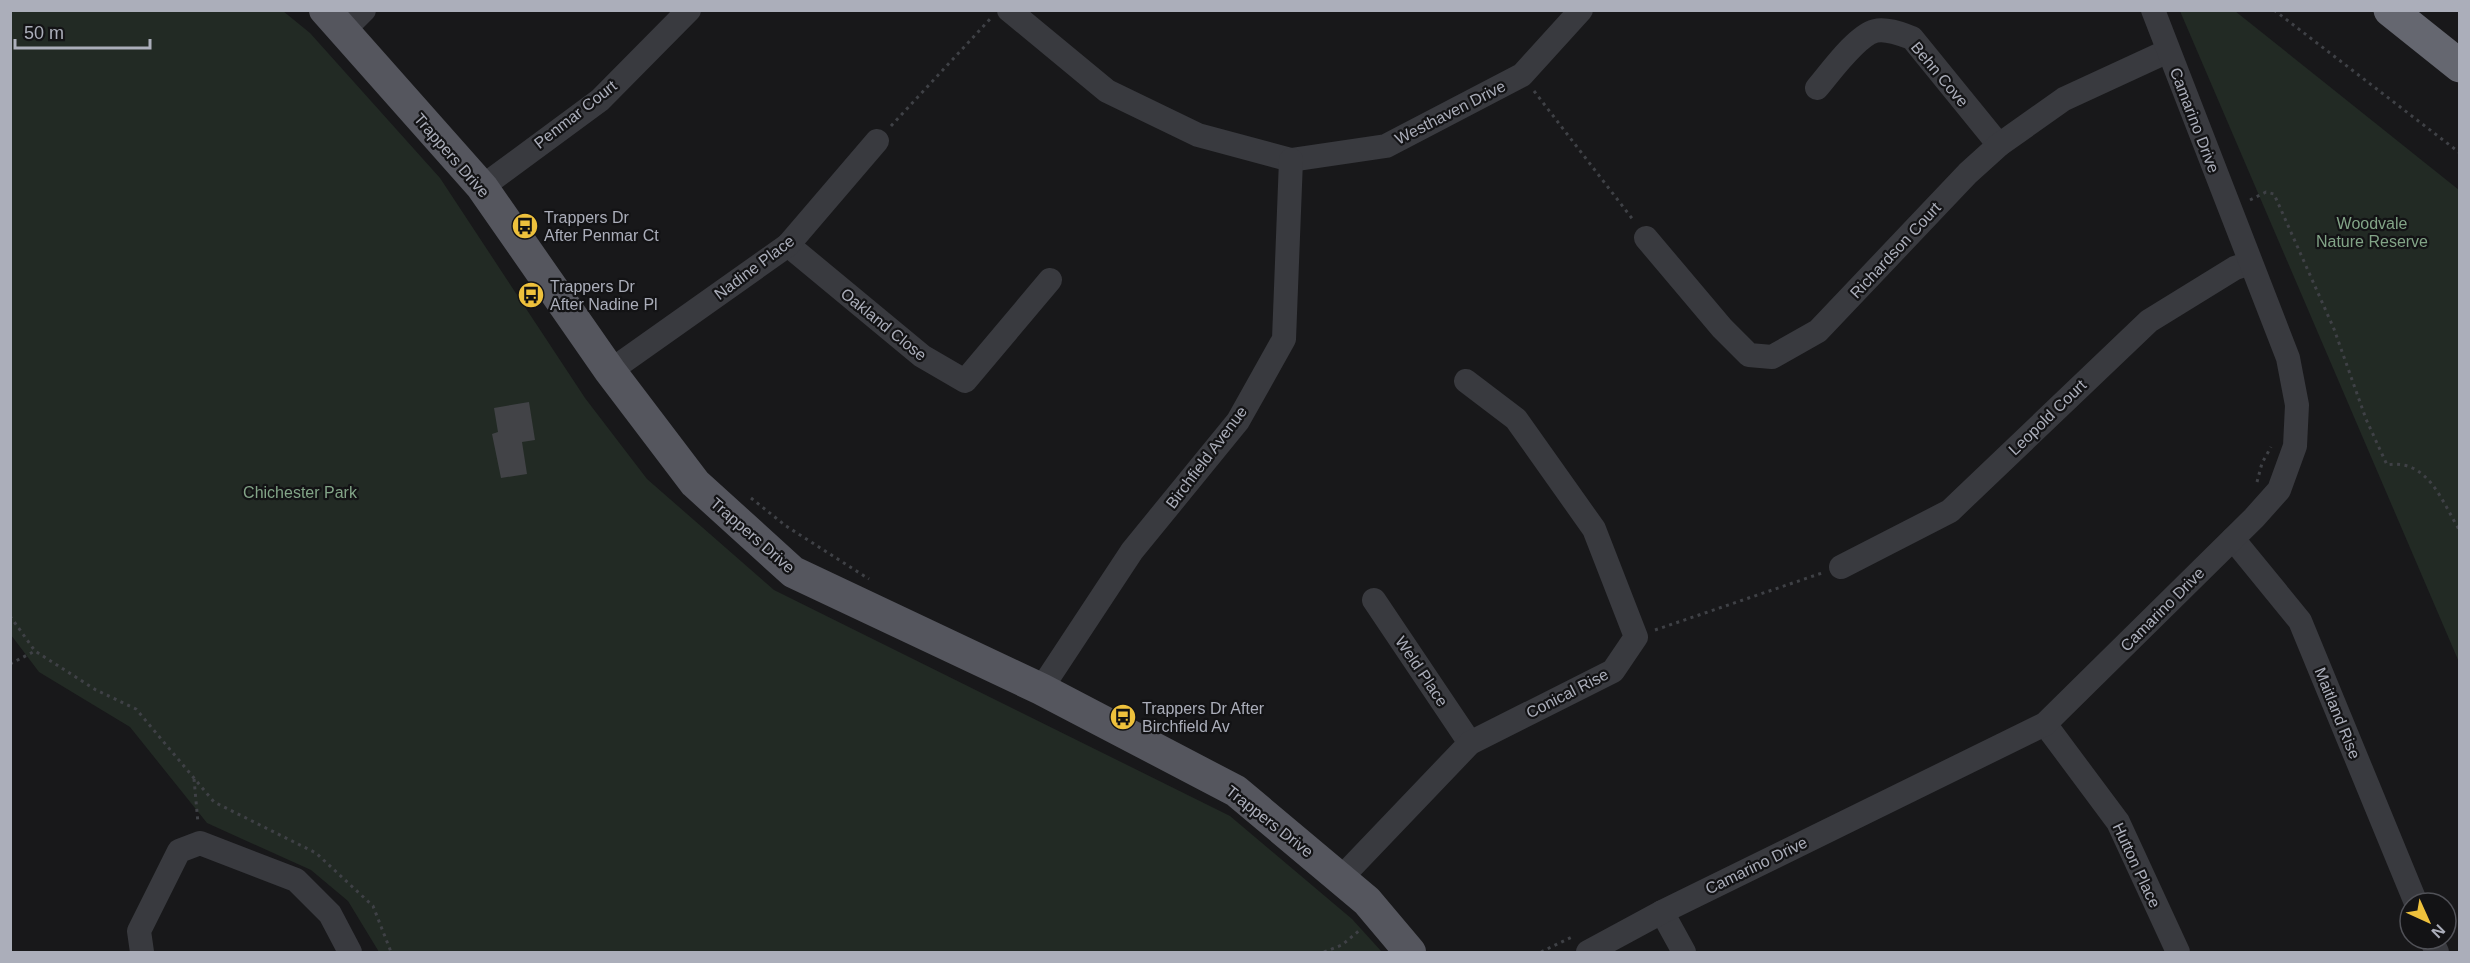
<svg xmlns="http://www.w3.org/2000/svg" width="2470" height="963" font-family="Helvetica,sans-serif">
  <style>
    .green { fill: #222a24 }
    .building { fill: #424347 }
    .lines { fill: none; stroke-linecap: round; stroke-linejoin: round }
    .path { stroke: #3f4146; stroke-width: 3; stroke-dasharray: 3 4.5; stroke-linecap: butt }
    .minor { stroke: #393a3f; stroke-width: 24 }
    .major { stroke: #55565e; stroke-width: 32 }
    .highway { stroke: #656770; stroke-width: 33 }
    .labels { text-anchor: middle; stroke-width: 4.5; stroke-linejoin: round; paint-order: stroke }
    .street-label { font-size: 16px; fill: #abaeba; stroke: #131315 }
    .poi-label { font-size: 16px; fill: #abaeba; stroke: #131315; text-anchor: start }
    .park-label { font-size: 16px; fill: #82a487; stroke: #131315 }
  </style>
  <rect width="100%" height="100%" fill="#18181a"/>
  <g class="green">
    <path d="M11 11H283L310 33 440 178 585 398 647 479 774 590 1230 816 1352 919 1382 952H379L348 901 311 870 207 823 130 727 39 672 11 635Z"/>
    <path d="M2180 11H2235L2459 190V662Z"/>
  </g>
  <path class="building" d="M529 402 535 440 522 442 527 474 501 478 492 434 498 432 494 408Z"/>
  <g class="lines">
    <g class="path">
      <path d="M2274 10 2460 153"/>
      <path d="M1534 91 1634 221"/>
      <path d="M891 126 990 19"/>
      <path d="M2250 200 2266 192 2274 194 2334 329 2366 419 2387 465C2428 458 2442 502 2460 531"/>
      <path d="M2257 482 2262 463 2271 447"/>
      <path d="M751 498 786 526 869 579"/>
      <path d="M10 616 35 651 96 690 136 709 214 802 316 853 373 906 391 952"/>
      <path d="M1655 630 1822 573"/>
      <path d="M10 664 35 651"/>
      <path d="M194 779 198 823"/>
      <path d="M1324 952 1342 945 1361 929"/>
      <path d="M1541 952 1572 937"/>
    </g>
    <g class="minor">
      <path d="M1009 10 1107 91 1198 135 1291 160 1386 146 1522 75 1581 10"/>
      <path d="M343 31 364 10"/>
      <path d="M1817 88C1830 73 1856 36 1875 31 1886 28 1901 34 1912 38L1999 145"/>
      <path d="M482 187 600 100 689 10"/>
      <path d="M1646 238 1722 328 1749 355 1772 357 1818 331 1968 173 1999 145 2064 99 2168 51"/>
      <path d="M788 245 922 356 965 381 1050 280"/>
      <path d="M610 371 788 245 877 141"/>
      <path d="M2233 539 2300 621 2416 903"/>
      <path d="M1841 567 1950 511 2149 321 2235 268 2250 263"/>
      <path d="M1374 600 1470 743"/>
      <path d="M1041 689 1132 551 1238 421 1284 339 1291 160"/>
      <path d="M2045 724 2118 822 2178 952"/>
      <path d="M1341 878 1470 743 1613 671 1636 637 1594 529 1516 419 1466 381"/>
      <path d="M1662 912 1684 952"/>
      <path d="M2431 939 2437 952"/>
      <path d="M142 952 139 931 179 851 200 843 296 880 330 914 350 952"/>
      <path d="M1588 952 1662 912 2045 724 2254 518 2279 490 2295 446 2297 405 2288 358 2153 10"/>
    </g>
    <path class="major" d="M325 10 482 187 610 371 695 483 793 572 1041 689 1236 791 1367 901 1410 952"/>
    <path class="highway" d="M2390 10 2460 66"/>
  </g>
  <defs>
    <symbol id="bus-disc" viewBox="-11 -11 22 22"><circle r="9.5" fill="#eec13c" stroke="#131315"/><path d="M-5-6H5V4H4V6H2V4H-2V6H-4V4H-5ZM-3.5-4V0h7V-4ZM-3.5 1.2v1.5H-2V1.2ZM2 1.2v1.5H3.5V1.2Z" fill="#111"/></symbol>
  </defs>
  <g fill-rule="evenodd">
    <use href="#bus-disc" x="510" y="211" width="30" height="30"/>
    <use href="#bus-disc" x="516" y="280" width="30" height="30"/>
    <use href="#bus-disc" x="1108" y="702" width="30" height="30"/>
  </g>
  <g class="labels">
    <g class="street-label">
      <text transform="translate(1940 74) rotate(50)" y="6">Behn Cove</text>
      <text transform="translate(1450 112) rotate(-27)" y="6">Westhaven Drive</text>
      <text transform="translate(575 114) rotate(-38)" y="6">Penmar Court</text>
      <text transform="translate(2195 120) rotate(69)" y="6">Camarino Drive</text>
      <text transform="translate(452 155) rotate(49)" y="6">Trappers Drive</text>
      <text transform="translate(1895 250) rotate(-47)" y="6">Richardson Court</text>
      <text transform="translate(754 267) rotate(-37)" y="6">Nadine Place</text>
      <text transform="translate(884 324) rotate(39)" y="6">Oakland Close</text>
      <text transform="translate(2047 417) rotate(-44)" y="6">Leopold Court</text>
      <text transform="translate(1206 457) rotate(-53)" y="6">Birchfield Avenue</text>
      <text transform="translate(753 535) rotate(41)" y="6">Trappers Drive</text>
      <text transform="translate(2162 609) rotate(-45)" y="6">Camarino Drive</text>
      <text transform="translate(1422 671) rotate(56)" y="6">Weld Place</text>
      <text transform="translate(1567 693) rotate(-27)" y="6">Conical Rise</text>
      <text transform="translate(2338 713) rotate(68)" y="6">Maitland Rise</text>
      <text transform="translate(1270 821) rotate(38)" y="6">Trappers Drive</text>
      <text transform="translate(1756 865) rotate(-26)" y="6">Camarino Drive</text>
      <text transform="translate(2137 865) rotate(65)" y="6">Hutton Place</text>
    </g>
    <g class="poi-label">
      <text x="544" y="223">Trappers Dr<tspan x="544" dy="18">After Penmar Ct</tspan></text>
      <text x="550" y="292">Trappers Dr<tspan x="550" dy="18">After Nadine Pl</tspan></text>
      <text x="1142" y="714">Trappers Dr After<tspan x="1142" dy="18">Birchfield Av</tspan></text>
    </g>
    <g class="park-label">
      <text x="2372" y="229">Woodvale<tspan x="2372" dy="18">Nature Reserve</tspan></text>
      <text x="300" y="498">Chichester Park</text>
    </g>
  </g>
  <rect width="2470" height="963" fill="none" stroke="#abaeba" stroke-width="24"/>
  <g transform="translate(2428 921) rotate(135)"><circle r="28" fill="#131315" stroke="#505157" stroke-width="1.5"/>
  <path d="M0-4.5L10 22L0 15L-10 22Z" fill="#eec13c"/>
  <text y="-9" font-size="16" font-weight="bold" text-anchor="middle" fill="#abaeba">N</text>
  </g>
  <path d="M15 39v9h135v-9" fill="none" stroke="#abaeba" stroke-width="3"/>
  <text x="24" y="39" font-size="18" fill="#abaeba" stroke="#131315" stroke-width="4.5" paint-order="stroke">50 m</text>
</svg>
